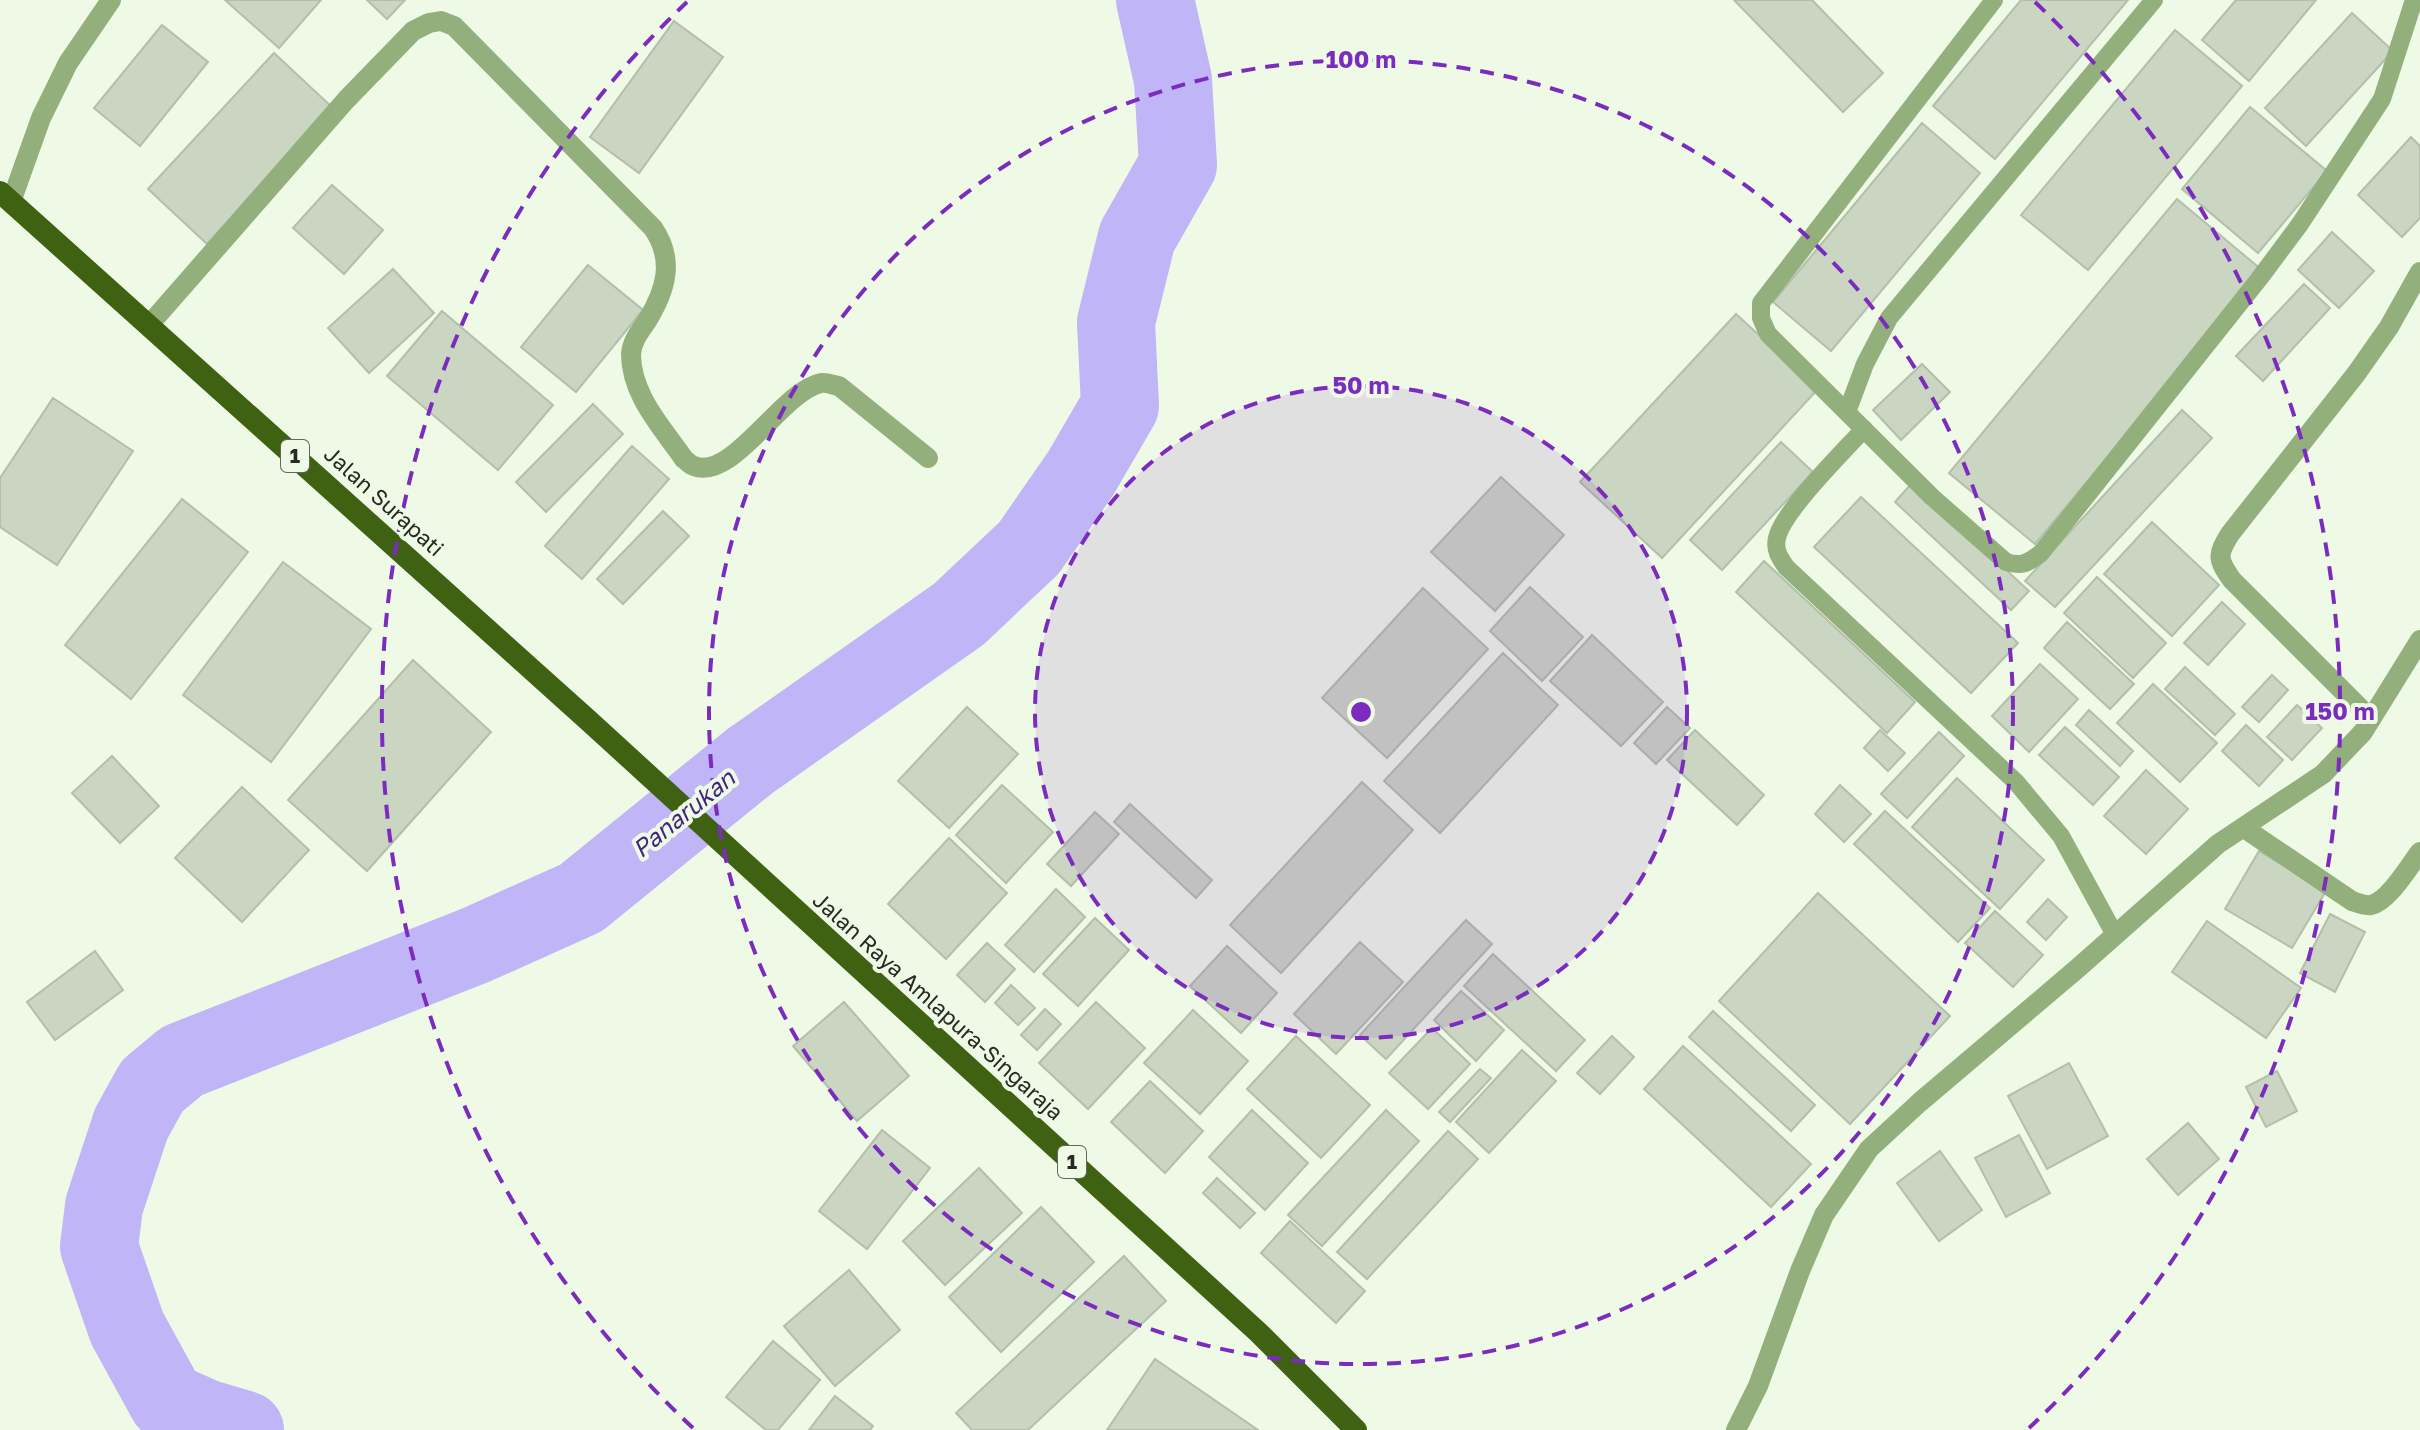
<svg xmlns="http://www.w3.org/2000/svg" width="2420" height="1430" font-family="'Golos Text',sans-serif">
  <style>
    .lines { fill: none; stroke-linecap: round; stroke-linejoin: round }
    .river { stroke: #bfb5f7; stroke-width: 78 }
    .building { fill: #cbd6c2; stroke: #b3beab; stroke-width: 2 }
    .service { stroke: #93af7b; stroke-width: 18 }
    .minor { stroke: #93af7b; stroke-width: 20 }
    .trunk { stroke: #3f6212; stroke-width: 22 }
    .ring { fill: none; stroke: #7b2cbf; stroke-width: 4; stroke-dasharray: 14 10 }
    .labels { text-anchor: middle; stroke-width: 8; stroke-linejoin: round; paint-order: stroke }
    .shield { fill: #effae6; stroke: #62685d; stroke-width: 2 }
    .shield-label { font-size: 20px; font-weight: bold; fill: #262a22 }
    .street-label { font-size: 22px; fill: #262a22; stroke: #effae6 }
    .water-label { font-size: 24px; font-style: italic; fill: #402581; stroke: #effae6 }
    .centre { fill: #7b2cbf; stroke: #effae6; stroke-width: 4 }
    .ring-label { font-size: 24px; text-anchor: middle; font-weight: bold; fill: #7b2cbf; stroke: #effae6; stroke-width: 8; stroke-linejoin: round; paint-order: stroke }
  </style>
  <rect width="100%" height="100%" fill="#effae6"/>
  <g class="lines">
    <path class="river" d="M245 1430 205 1418 167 1401 127 1328 99 1247 104 1206 131 1124 152 1086 182 1061 476 945 581 898 750 761 959 614 1029 548 1081 473 1120 406 1116 322 1137 237 1178 165 1173 80 1155 0"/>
  </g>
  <g class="building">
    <path d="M225 0H321L279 48Z"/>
    <path d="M367 0H405L387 19Z"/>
    <path d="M1734 0H1812L1883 73 1843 112Z"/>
    <path d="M2021 0H2128L1995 159 1933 106Z"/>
    <path d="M2236 0H2316L2249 81 2202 40Z"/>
    <path d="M2352 13 2393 51 2306 146 2265 108Z"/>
    <path d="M674 21 723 57 639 173 590 137Z"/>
    <path d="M162 25 208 62 140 146 94 108Z"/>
    <path d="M2175 30 2242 86 2088 270 2021 215Z"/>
    <path d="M274 53 333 108 207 244 148 189Z"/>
    <path d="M2250 107 2327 171 2258 253 2182 189Z"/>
    <path d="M1922 123 1980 173 1831 351 1773 302Z"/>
    <path d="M2411 137 2420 146V218L2402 237 2358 195Z"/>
    <path d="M332 185 383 230 344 274 293 228Z"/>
    <path d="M2177 199 2263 271 2035 544 1949 473Z"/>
    <path d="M2332 232 2374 271 2339 308 2298 270Z"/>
    <path d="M588 265 643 310 576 392 521 347Z"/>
    <path d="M393 269 434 313 369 373 328 328Z"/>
    <path d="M2304 284 2330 308 2263 381 2236 356Z"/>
    <path d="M442 311 553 405 498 470 387 376Z"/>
    <path d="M1736 314 1818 389 1662 558 1580 482Z"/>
    <path d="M1922 364 1950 392 1901 440 1873 410Z"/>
    <path d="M53 398 133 451 57 565 0 527V478Z"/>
    <path d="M593 404 623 434 546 512 516 482Z"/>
    <path d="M2182 410 2212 438 2055 607 2025 581Z"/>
    <path d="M1781 442 1813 472 1722 570 1690 540Z"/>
    <path d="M632 446 669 479 582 579 545 546Z"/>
    <path d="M1501 477 1564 535 1495 611 1431 552Z"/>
    <path d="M1912 483 2029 591 2011 610 1895 502Z"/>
    <path d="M1861 497 2018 643 1971 693 1814 547Z"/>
    <path d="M182 499 248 552 131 699 65 645Z"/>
    <path d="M663 511 689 536 623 604 597 579Z"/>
    <path d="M2152 522 2219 585 2172 636 2104 574Z"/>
    <path d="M1764 561 1915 702 1887 733 1736 592Z"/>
    <path d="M283 562 371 629 271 762 183 695Z"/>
    <path d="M2097 577 2166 643 2133 678 2064 613Z"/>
    <path d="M1530 587 1583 637 1542 681 1490 631Z"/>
    <path d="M1423 588 1488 649 1387 758 1322 698Z"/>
    <path d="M2222 602 2245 624 2208 665 2184 643Z"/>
    <path d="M2067 622 2134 684 2110 709 2044 648Z"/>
    <path d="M1592 635 1663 702 1621 746 1550 681Z"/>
    <path d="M1503 653 1558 705 1440 833 1384 781Z"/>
    <path d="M413 660 491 732 367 871 288 800Z"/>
    <path d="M2040 664 2078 699 2029 752 1992 716Z"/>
    <path d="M2185 667 2235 714 2215 735 2165 689Z"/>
    <path d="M2272 675 2288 690 2259 722 2242 707Z"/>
    <path d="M2153 684 2217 743 2180 782 2117 723Z"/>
    <path d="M2297 705 2322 728 2292 760 2267 737Z"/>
    <path d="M967 707 1018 754 949 828 898 781Z"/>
    <path d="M1667 707 1690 728 1656 764 1634 743Z"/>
    <path d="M2089 710 2133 751 2120 766 2076 725Z"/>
    <path d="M2246 725 2283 760 2259 786 2222 751Z"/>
    <path d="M2065 727 2119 777 2093 805 2039 755Z"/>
    <path d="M1695 730 1764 795 1737 825 1667 760Z"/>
    <path d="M1880 730 1905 753 1888 771 1864 748Z"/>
    <path d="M1939 732 1964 756 1907 818 1881 794Z"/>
    <path d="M112 756 159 806 120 843 72 793Z"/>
    <path d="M2146 770 2188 809 2146 854 2104 816Z"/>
    <path d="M1957 778 2044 860 2000 909 1912 827Z"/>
    <path d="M1362 782 1413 830 1281 973 1230 925Z"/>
    <path d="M1002 785 1053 832 1006 883 956 835Z"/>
    <path d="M1840 785 1871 814 1844 842 1815 814Z"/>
    <path d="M242 787 309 850 242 922 175 858Z"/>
    <path d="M1130 804 1212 880 1196 898 1114 822Z"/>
    <path d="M1885 811 1990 908 1958 942 1854 844Z"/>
    <path d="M1095 812 1119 834 1071 886 1047 864Z"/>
    <path d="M949 838 1007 893 946 959 888 904Z"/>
    <path d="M2259 851 2326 891 2292 948 2225 909Z"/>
    <path d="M1056 889 1085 917 1034 972 1005 945Z"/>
    <path d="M1818 893 1950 1016 1850 1124 1719 1001Z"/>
    <path d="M2048 899 2067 917 2046 940 2027 922Z"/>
    <path d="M1995 911 2043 955 2013 987 1965 943Z"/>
    <path d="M2330 914 2365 932 2335 992 2300 973Z"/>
    <path d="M1095 918 1129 950 1078 1006 1043 974Z"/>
    <path d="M1466 920 1492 944 1386 1059 1360 1035Z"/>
    <path d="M2207 921 2301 988 2266 1038 2172 972Z"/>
    <path d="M1360 942 1403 982 1336 1054 1294 1014Z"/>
    <path d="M987 943 1015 969 985 1002 957 975Z"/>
    <path d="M1227 946 1277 993 1241 1033 1190 986Z"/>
    <path d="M95 951 123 990 55 1040 27 1002Z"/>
    <path d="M1493 954 1585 1040 1556 1071 1464 986Z"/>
    <path d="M1011 985 1035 1008 1018 1025 995 1003Z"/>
    <path d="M1461 991 1504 1030 1476 1061 1434 1020Z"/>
    <path d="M844 1002 909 1076 857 1121 793 1046Z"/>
    <path d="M1096 1002 1145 1048 1088 1109 1039 1063Z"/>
    <path d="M1045 1009 1061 1024 1037 1050 1021 1035Z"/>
    <path d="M1193 1010 1248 1061 1200 1114 1144 1063Z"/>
    <path d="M1713 1011 1815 1105 1791 1131 1689 1037Z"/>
    <path d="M1432 1028 1470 1064 1428 1109 1389 1073Z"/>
    <path d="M1296 1036 1370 1105 1321 1158 1247 1089Z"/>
    <path d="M1612 1036 1634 1057 1600 1094 1577 1073Z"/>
    <path d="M1683 1046 1811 1164 1771 1207 1644 1089Z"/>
    <path d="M1522 1050 1556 1081 1489 1153 1456 1122Z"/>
    <path d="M2069 1063 2108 1136 2047 1169 2008 1096Z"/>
    <path d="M1480 1069 1491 1078 1450 1122 1439 1112Z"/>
    <path d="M2277 1071 2297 1111 2266 1127 2246 1087Z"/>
    <path d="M1150 1081 1203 1131 1165 1173 1111 1122Z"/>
    <path d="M1252 1110 1308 1163 1265 1210 1209 1157Z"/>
    <path d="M1386 1110 1419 1141 1322 1246 1288 1215Z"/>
    <path d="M2188 1123 2219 1159 2178 1195 2147 1159Z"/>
    <path d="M882 1130 930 1168 867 1249 819 1211Z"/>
    <path d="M1448 1131 1478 1159 1367 1279 1337 1252Z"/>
    <path d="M2019 1135 2050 1193 2006 1217 1975 1158Z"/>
    <path d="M1940 1151 1982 1210 1939 1241 1897 1183Z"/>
    <path d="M979 1168 1022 1213 945 1285 903 1241Z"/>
    <path d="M1217 1178 1255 1213 1240 1228 1203 1193Z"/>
    <path d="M1041 1207 1094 1262 1001 1352 949 1297Z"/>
    <path d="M1290 1221 1365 1291 1336 1323 1261 1253Z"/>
    <path d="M1124 1256 1166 1301 1028 1430H972L956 1413Z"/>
    <path d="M849 1270 900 1330 835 1386 784 1326Z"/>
    <path d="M773 1341 820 1380 778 1430H766L726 1397Z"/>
    <path d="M1155 1359 1258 1430H1107Z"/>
    <path d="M835 1396 873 1426 870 1430H809Z"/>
  </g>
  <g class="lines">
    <g class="service">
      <path d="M1994 0 1761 303V318L1768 334 1932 497 2006 562C2022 567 2028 563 2041 553L2259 279 2300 224 2382 99 2414 0"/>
      <path d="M1847 412 1865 364 1889 318 2154 0"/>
      <path d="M1864 429C1843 452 1783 511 1777 538 1774 550 1780 558 1786 567L2016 782 2061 836 2115 935"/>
    </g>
    <g class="minor">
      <path d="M11 202 41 118 68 63 111 0"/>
      <path d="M149 325 346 100 413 31 429 23 441 21 454 26 653 228C675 260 666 290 647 321 640 331 632 341 631 354 631 395 662 427 684 459 687 461 690 465 694 466 732 482 782 391 821 383 826 382 833 385 839 386L928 458"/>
      <path d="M2371 719 2232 580C2217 559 2217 555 2230 534L2356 374 2389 327 2420 272"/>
      <path d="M2244 828 2352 901C2358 903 2364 906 2371 905 2389 901 2409 866 2420 852"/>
      <path d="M1736 1430 1758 1386 1800 1271 1824 1215 1869 1149 1920 1102 2078 968 2218 844 2323 774 2363 732 2420 640"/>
    </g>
    <path class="trunk" d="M0 192 589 721 1259 1333 1356 1430"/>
  </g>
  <circle cx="1361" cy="712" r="326" fill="#7b2cbf" fill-opacity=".12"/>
  <g class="ring">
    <circle cx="1361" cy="712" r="326"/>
    <circle cx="1361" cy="712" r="652"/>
    <path d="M693 1428A979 979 0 0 1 687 2M2035 2A979 979 0 0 1 2029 1428"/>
  </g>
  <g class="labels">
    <g class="shield">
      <rect x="281" y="440" width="28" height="32" rx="6"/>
      <rect x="1058" y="1146" width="28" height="32" rx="6"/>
    </g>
    <g class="shield-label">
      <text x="295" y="463">1</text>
      <text x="1072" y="1169">1</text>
    </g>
    <g class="street-label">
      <text transform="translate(384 501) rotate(42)" y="8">Jalan Surapati</text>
      <text transform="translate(938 1006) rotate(42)" y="8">Jalan Raya Amlapura-Singaraja</text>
    </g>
    <g class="water-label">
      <text transform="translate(684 814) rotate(-39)" y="8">Panarukan</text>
    </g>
  </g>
  <circle cx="1361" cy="712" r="12" class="centre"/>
  <g class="ring-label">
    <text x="1361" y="68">100 m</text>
    <text x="1361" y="394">50 m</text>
    <text x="2340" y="720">150 m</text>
  </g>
</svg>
